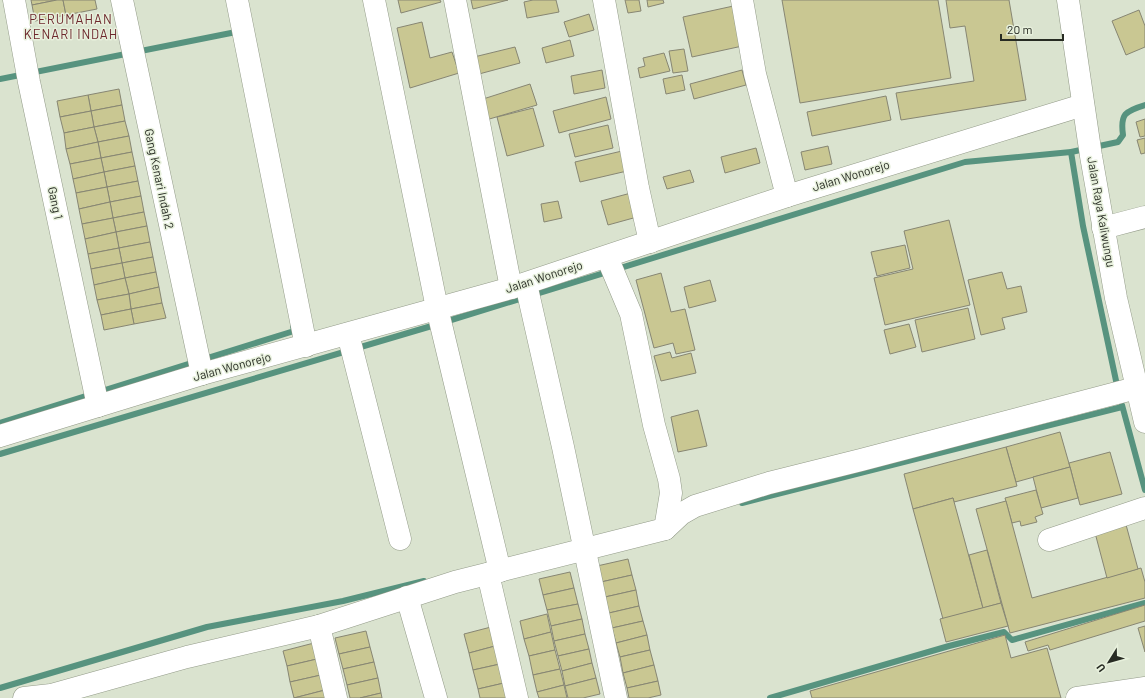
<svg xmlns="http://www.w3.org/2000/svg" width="1145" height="698" font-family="Barlow,sans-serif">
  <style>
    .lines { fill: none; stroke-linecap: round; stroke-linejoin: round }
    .stream { stroke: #57937f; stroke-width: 6 }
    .building { fill: #c9c792; stroke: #878673 }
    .minor-casing { stroke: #939b89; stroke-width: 23 }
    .major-casing { stroke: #939b89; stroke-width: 23 }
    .minor { stroke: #fff; stroke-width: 22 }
    .major { stroke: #fff; stroke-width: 22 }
    .labels { text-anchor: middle; stroke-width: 3; stroke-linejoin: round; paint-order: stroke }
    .street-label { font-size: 12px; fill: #272b23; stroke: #e7f0dc }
    .neighbourhood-label { font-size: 13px; letter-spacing: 1px; fill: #6d272c; stroke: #e7f0dc }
  </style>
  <rect width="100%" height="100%" fill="#dae3cf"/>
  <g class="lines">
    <g class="stream">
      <path d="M0 79 236 32 237 36"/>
      <path d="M1071 152 1083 226 1118 390"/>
      <path d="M1122 405 1145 490"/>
      <path d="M0 423 294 331 293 326"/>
      <path d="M0 454 435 325 965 162 1071 152 1118 142 1123 135C1120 114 1125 111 1145 105"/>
      <path d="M742 503 1122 407"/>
      <path d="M0 688 207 627 343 601 424 581"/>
      <path d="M770 698 949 646 1004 632 1012 640 1145 603"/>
    </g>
  </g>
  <g class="building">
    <path d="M31 0H57L32 5Z"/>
    <path d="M57 0H63L66 15 35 21 32 5Z"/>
    <path d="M63 0H95L97 9 66 15Z"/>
    <path d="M398 0H440L441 2 401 13Z"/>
    <path d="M471 0H508L473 9Z"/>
    <path d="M533 0H556L559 12 527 18 524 2Z"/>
    <path d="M625 0H639L641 11 628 13Z"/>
    <path d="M647 0H663L664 3 648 7Z"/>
    <path d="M782 0H938L951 78 800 103Z"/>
    <path d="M946 0H1009L1026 100 901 120 896 93 974 81 965 26 950 28Z"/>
    <path d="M738 5 747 45 692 57 683 17Z"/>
    <path d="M1139 10 1145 26V47L1126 55 1112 21Z"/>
    <path d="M589 14 594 30 569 37 564 22Z"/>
    <path d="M422 22 430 58 452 52 459 73 410 88 397 28Z"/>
    <path d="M570 40 574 56 546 63 542 48Z"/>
    <path d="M515 47 520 63 479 74 474 57Z"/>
    <path d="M684 49 688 71 673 73 669 51Z"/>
    <path d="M664 53 670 71 640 78 638 68 645 66 643 58Z"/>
    <path d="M602 70 605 88 574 94 571 76Z"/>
    <path d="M742 70 746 85 694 99 690 84Z"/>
    <path d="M682 75 685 90 666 94 663 79Z"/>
    <path d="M530 84 537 105 486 120 480 100Z"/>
    <path d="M119 89 122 105 91 111 88 95Z"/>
    <path d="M88 95 91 111 60 117 57 101Z"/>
    <path d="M886 96 891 120 812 136 807 112Z"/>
    <path d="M606 97 611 119 559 133 553 111Z"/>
    <path d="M122 105 125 121 94 127 91 111Z"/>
    <path d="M533 108 544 146 507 156 497 117Z"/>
    <path d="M91 111 94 127 64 133 60 117Z"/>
    <path d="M1145 119V136L1140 137 1136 122Z"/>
    <path d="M125 121 129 136 98 142 94 127Z"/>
    <path d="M608 125 613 148 575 157 569 134Z"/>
    <path d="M94 127 98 142 66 149 64 133Z"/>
    <path d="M129 136 132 152 101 158 98 142Z"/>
    <path d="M1145 138V153L1141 154 1137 140Z"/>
    <path d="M98 142 101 158 70 164 66 149Z"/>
    <path d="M828 146 832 164 805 170 801 152Z"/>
    <path d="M756 148 760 163 725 173 721 157Z"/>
    <path d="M622 151 627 171 580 182 575 162Z"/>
    <path d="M132 152 135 166 104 172 101 158Z"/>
    <path d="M101 158 104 172 73 179 70 164Z"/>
    <path d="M135 166 138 181 107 187 104 172Z"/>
    <path d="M690 170 694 182 667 189 663 177Z"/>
    <path d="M104 172 107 187 76 193 73 179Z"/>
    <path d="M138 181 141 196 110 202 107 187Z"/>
    <path d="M107 187 110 202 79 209 76 193Z"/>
    <path d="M631 193 637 217 608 225 601 201Z"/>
    <path d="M141 196 144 212 113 218 110 202Z"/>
    <path d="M558 201 562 218 544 222 541 204Z"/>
    <path d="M110 202 113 218 82 224 79 209Z"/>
    <path d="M144 212 147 226 116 232 113 218Z"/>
    <path d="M113 218 116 232 85 239 82 224Z"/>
    <path d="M949 220 970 305 885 325 874 278 913 269 904 231Z"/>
    <path d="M147 226 150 242 119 248 116 232Z"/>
    <path d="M116 232 119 248 88 254 85 239Z"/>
    <path d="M150 242 153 257 122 263 119 248Z"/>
    <path d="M905 245 910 268 877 276 871 252Z"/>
    <path d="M119 248 122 263 91 269 88 254Z"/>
    <path d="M153 257 156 272 125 278 122 263Z"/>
    <path d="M122 263 125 278 94 285 91 269Z"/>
    <path d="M156 272 159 287 129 294 125 278Z"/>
    <path d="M1002 272 1007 289 1021 286 1027 312 1002 318 1005 329 981 335 968 280Z"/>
    <path d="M661 273 671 312 685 309 695 350 676 354 673 343 654 348 636 280Z"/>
    <path d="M125 278 129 294 97 300 94 285Z"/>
    <path d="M710 280 716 301 689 308 684 287Z"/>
    <path d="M159 287 162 303 131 309 129 294Z"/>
    <path d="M129 294 131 309 101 315 97 300Z"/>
    <path d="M162 303 166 318 134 324 131 309Z"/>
    <path d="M968 308 975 339 922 352 915 320Z"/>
    <path d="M131 309 134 324 104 330 101 315Z"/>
    <path d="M909 324 916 347 890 354 884 330Z"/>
    <path d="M670 352 672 358 691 353 696 373 661 381 654 356Z"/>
    <path d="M698 410 707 446 678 452 671 417Z"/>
    <path d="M1060 432 1070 467 1016 482 1006 447Z"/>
    <path d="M1006 447 1017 486 954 502 953 498 913 509 904 474Z"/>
    <path d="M1110 452 1122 494 1080 505 1069 463Z"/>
    <path d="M1070 467 1078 498 1041 508 1033 477Z"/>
    <path d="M1036 490 1043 514 1035 517 1037 522 1021 526 1020 521 1012 523 1005 498Z"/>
    <path d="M953 498 983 608 943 619 913 509Z"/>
    <path d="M1006 501 1032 598 1141 568 1145 582V598L1010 633 976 509Z"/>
    <path d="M1125 521 1138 569 1107 578 1094 529Z"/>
    <path d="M987 550 1001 603 983 608 969 555Z"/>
    <path d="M628 559 632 575 601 582 597 566Z"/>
    <path d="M570 572 574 588 543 595 539 579Z"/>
    <path d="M632 575 636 590 605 597 601 582Z"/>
    <path d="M574 588 578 604 547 610 543 595Z"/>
    <path d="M636 590 639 606 609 613 605 597Z"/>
    <path d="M1001 603 1008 626 946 642 940 619Z"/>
    <path d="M578 604 582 619 551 626 547 610Z"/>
    <path d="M1145 605V621L1050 650 1048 645 1028 651 1025 642Z"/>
    <path d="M639 606 643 621 612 628 609 613Z"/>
    <path d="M547 614 551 632 524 639 520 621Z"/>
    <path d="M582 619 585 634 554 641 551 626Z"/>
    <path d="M643 621 647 635 616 643 612 628Z"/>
    <path d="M1145 626V652L1138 628Z"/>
    <path d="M491 627 495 646 469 653 464 634Z"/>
    <path d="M366 631 370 647 339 654 335 638Z"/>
    <path d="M551 632 555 650 529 656 524 639Z"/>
    <path d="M585 634 589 649 558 656 554 641Z"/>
    <path d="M647 635 650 650 620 657 616 643Z"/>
    <path d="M1005 635 1011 658 1047 648 1061 698H812L810 691Z"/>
    <path d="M314 643 317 659 287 666 283 651Z"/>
    <path d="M495 646 500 664 473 670 469 653Z"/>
    <path d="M370 647 374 662 343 669 339 654Z"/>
    <path d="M589 649 592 663 562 671 558 656Z"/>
    <path d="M555 650 560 669 533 675 529 656Z"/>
    <path d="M650 650 654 665 623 673 620 657Z"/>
    <path d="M317 659 321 675 290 682 287 666Z"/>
    <path d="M374 662 378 678 347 685 343 669Z"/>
    <path d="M592 663 596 678 565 686 562 671Z"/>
    <path d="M500 664 504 683 478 689 473 670Z"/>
    <path d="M654 665 658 681 627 688 623 673Z"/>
    <path d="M560 669 564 685 537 692 533 675Z"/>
    <path d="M321 675 325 690 294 698 290 682Z"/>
    <path d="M378 678 381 693 360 698H350L347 685Z"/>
    <path d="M596 678 600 694 583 698H568L565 686Z"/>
    <path d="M658 681 661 695 648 698H629L627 688Z"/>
    <path d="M504 683 508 698H480L478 689Z"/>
    <path d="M564 685 567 698H539L537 692Z"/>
    <path d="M325 690 327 698H294Z"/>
    <path d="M381 693 382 698H360Z"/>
  </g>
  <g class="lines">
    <defs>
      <g id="minor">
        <path d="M14 0 29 82 98 406"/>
        <path d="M122 0 202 374"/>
        <path d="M237 0 306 346"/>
        <path d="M374 0 437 308 500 571"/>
        <path d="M455 0 511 288"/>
        <path d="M604 0 638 188 650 242"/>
        <path d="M742 0 755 74 787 196"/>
        <path d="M1103 228 1145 217"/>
        <path d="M607 257 631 314 654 425 669 479 671 493 665 529"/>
        <path d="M526 284 563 447 616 698"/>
        <path d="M348 334 400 539"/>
        <path d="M0 436 202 374 511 288 787 196 1083 105"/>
        <path d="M1049 540 1145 508"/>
        <path d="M488 574 517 698"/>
        <path d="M407 597 436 698"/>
        <path d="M319 626 336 698"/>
        <path d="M24 698 51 695 187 657 319 626 455 582 665 529 681 514 695 506 769 483 861 460 1136 388"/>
        <path d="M1077 698 1145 688"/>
      </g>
      <path id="major" d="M1068 0 1091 156 1116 298 1145 422"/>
    </defs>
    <use href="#minor" class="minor-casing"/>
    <use href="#major" class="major-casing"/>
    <use href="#minor" class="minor"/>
    <use href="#major" class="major"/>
  </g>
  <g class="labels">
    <g class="street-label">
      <text transform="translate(851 176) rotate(-17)" y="4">Jalan Wonorejo</text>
      <text transform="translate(159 179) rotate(78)" y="4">Gang Kenari Indah 2</text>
      <text transform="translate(55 203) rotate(78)" y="4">Gang 1</text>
      <text transform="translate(1101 212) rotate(80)" y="4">Jalan Raya Kaliwungu</text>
      <text transform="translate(544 277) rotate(-18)" y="4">Jalan Wonorejo</text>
      <text transform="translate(232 367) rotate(-15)" y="4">Jalan Wonorejo</text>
    </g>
    <g class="neighbourhood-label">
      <text x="71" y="24">PERUMAHAN<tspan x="71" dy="15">KENARI INDAH</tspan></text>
    </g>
  </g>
  <g transform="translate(1109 662) rotate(233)" stroke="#e7f0dc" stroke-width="3" paint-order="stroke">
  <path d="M0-3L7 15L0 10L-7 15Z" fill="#272b23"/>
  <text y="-6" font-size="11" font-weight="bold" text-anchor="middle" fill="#272b23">U</text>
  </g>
  <path d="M1001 34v6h62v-6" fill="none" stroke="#272b23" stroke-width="2"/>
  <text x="1007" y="34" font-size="12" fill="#272b23" stroke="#e7f0dc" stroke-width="3" paint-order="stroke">20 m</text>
</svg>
